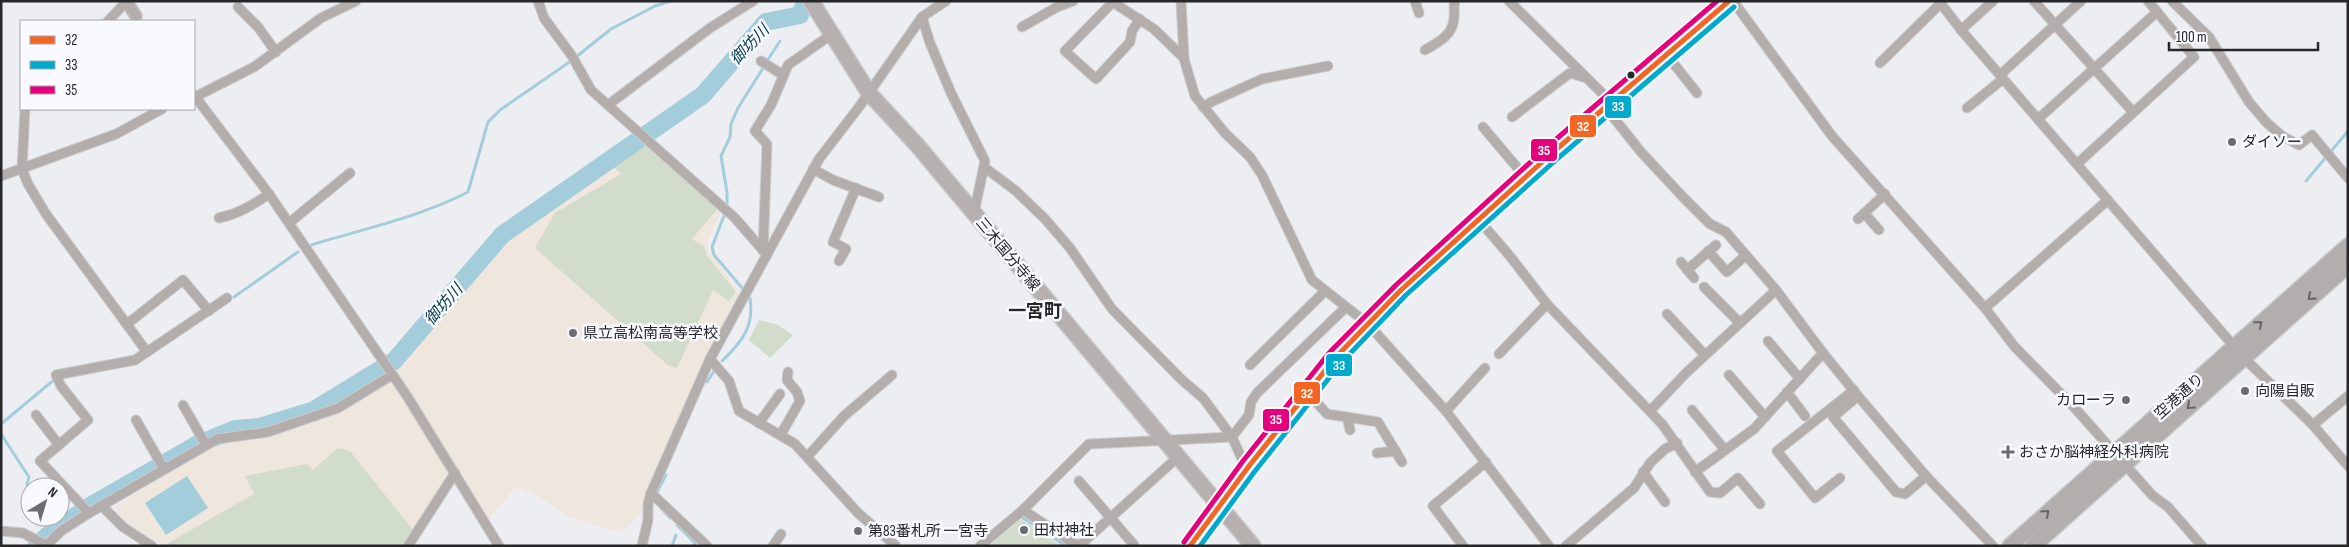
<svg xmlns="http://www.w3.org/2000/svg" width="2349" height="547" font-family="'Sofia Sans Condensed','Noto Sans JP',sans-serif">
  <style>
    .education { fill: #efe7de }
    .green { fill: #d2dcca }
    .water { fill: #a4cddc }
    .lines { fill: none; stroke-linecap: round; stroke-linejoin: round }
    .stream { stroke: #a4cddc; stroke-width: 3 }
    .river { stroke: #a4cddc; stroke-width: 18 }
    .minor-casing { stroke: #cacbcd; stroke-width: 11 }
    .tertiary-casing { stroke: #cacbcd; stroke-width: 14 }
    .secondary-casing { stroke: #cacbcd; stroke-width: 16 }
    .primary-casing { stroke: #cacbcd; stroke-width: 18 }
    .trunk-casing { stroke: #cacbcd; stroke-width: 18 }
    .minor { stroke: #b3adac; stroke-width: 9 }
    .tertiary { stroke: #b3adac; stroke-width: 11 }
    .secondary { stroke: #b2adac; stroke-width: 14 }
    .primary { stroke: #b6b1b0; stroke-width: 15 }
    .trunk { stroke: #b3aeae; stroke-width: 15 }
    .bus-1-casing { stroke: #f9faff; stroke-width: 9 }
    .bus-2-casing { stroke: #f9faff; stroke-width: 9 }
    .bus-3-casing { stroke: #f9faff; stroke-width: 9 }
    .bus-1 { stroke: #f26522; stroke-width: 5 }
    .bus-2 { stroke: #00a9ce; stroke-width: 5 }
    .bus-3 { stroke: #e5007d; stroke-width: 5 }
    .oneway { stroke: #666465 }
    .bus-dot { fill: #27272a; stroke: #f9faff; stroke-width: 2 }
    .poi-dot { fill: #6c6d70; stroke: #f9faff; stroke-width: 2 }
    .labels { text-anchor: middle; stroke-width: 5; stroke-linejoin: round; paint-order: stroke }
    .poi-label { font-size: 15px; fill: #27272a; stroke: #f9faff; text-anchor: start }
    .street-label { font-size: 15px; fill: #27272a; stroke: #f9faff }
    .water-label { font-size: 16px; font-style: italic; fill: #013947; stroke: #f9faff }
    .quarter-label { font-size: 18px; font-weight: bold; fill: #27272a; stroke: #f9faff }
    .line-badge { stroke: #f9faff; stroke-width: 2 }
    .badge-label { font-size: 14px; text-anchor: middle; font-weight: bold; fill: #fff }
  </style>
  <rect width="100%" height="100%" fill="#edeef2"/>
  <path class="education" d="M643 142 722 210 708 241V249L741 295 692 391 647 488 644 510 626 529 617 532 569 517 541 498 516 487 489 519 455 466 405 546H163L117 516V505L218 442 338 411 394 371 501 239Z"/>
  <g class="green">
    <path d="M645 144 718 208 692 239 704 246 708 257 736 292 729 301 713 290 677 368 669 366 535 248 555 213 621 174 612 166Z"/>
    <path d="M759 320 778 325 793 335 770 358 749 340Z"/>
    <path d="M338 448 350 451 413 530 401 546H171L168 543 254 494 245 476 307 464 313 470Z"/>
    <path d="M1020 520H1022L1061 546H989Z"/>
  </g>
  <path class="water" d="M187 476 208 508 166 535 145 503Z"/>
  <g class="lines">
    <g class="stream">
      <path d="M767 61 780 41"/>
      <path d="M2306 181 2348 131"/>
      <path d="M727 207V192L721 156 730 137 731 124 738 108 763 68"/>
      <path d="M725 213 712 247 714 255 743 289"/>
      <path d="M311 245C363 229 420 217 468 192L488 122 500 110 571 61 611 29 655 6 671 1"/>
      <path d="M234 297 298 252"/>
      <path d="M722 361C741 343 755 326 750 298"/>
      <path d="M707 382 714 371"/>
      <path d="M1 424 55 379"/>
      <path d="M1 434 29 477 27 484 30 487"/>
      <path d="M657 492 666 475"/>
      <path d="M661 508 670 518"/>
      <path d="M58 517 60 527"/>
      <path d="M1021 517 1066 546"/>
      <path d="M677 525 695 543 694 546"/>
      <path d="M672 546 676 535"/>
    </g>
    <path class="river" d="M36 546 47 536 90 506 196 445 235 429 259 427 314 410 394 361 502 235 703 95 766 22 800 15 806 1"/>
    <defs>
      <g id="minor">
        <path d="M538 1 544 18 572 56 591 90 735 218 767 255"/>
        <path d="M1111 1 1154 29 1184 58"/>
        <path d="M1181 1 1184 59 1195 96 1225 133 1250 157 1262 175 1312 280 1368 324 1411 372 1446 411 1549 546"/>
        <path d="M1415 1 1419 13"/>
        <path d="M1509 1 1611 102"/>
        <path d="M1733 1 1832 136 1985 308 2014 346 2073 406 2152 495 2168 507 2202 546"/>
        <path d="M1939 1 1961 30 2244 358 2313 425 2348 466"/>
        <path d="M2034 1 2133 112"/>
        <path d="M2172 1 2209 37 2249 102 2266 122 2282 136 2299 145 2312 135 2348 178"/>
        <path d="M1113 2 1065 51 1096 79 1130 42 1132 31 1140 19"/>
        <path d="M238 7 258 27 276 52"/>
        <path d="M922 17 930 43 951 93 985 161 974 213"/>
        <path d="M108 21 127 1"/>
        <path d="M1022 27 1057 7 1073 1"/>
        <path d="M1961 30 1993 1"/>
        <path d="M1425 50C1439 42 1453 35 1454 18 1455 12 1453 7 1455 1"/>
        <path d="M1666 54 1697 93"/>
        <path d="M761 61 783 75"/>
        <path d="M1880 63 1941 3"/>
        <path d="M2000 75 2081 1"/>
        <path d="M194 95 269 194 407 396 499 546"/>
        <path d="M195 97 254 67 321 18 356 1"/>
        <path d="M608 105 710 28 753 1"/>
        <path d="M1203 107 1211 102 1262 79 1328 66"/>
        <path d="M1605 107 1641 152 1682 196 1710 224 1726 232 1776 290 1823 353 1858 396 1926 476 1993 546"/>
        <path d="M1967 108 2003 79"/>
        <path d="M25 109 22 169 28 184 46 214 147 352"/>
        <path d="M1512 117 1570 73 1583 77"/>
        <path d="M2038 119 2157 12"/>
        <path d="M1483 127 1526 178"/>
        <path d="M2077 164 2194 57 2148 1"/>
        <path d="M984 167 1016 191 1045 219 1070 248 1112 309 1182 380 1203 398 1232 437 1243 461 1249 466"/>
        <path d="M813 169 833 180 879 197"/>
        <path d="M1 176 116 134 162 109"/>
        <path d="M1864 213 1879 230"/>
        <path d="M219 218C238 214 253 205 269 194"/>
        <path d="M1858 219 1885 194"/>
        <path d="M1479 220 1509 255 1547 304 1662 424 1710 492 1720 493 1738 478 1760 504"/>
        <path d="M289 223 350 173"/>
        <path d="M763 251 767 144 755 131 771 105 788 65 832 34"/>
        <path d="M1708 251 1727 272 1746 255"/>
        <path d="M839 261 846 249 833 242 856 188"/>
        <path d="M1681 262 1694 278"/>
        <path d="M1687 270 1716 245"/>
        <path d="M1704 287 1740 323"/>
        <path d="M1985 308 2108 200"/>
        <path d="M1667 314 1705 355"/>
        <path d="M127 324 183 280 209 311"/>
        <path d="M1768 341 1800 379"/>
        <path d="M1499 354 1547 304"/>
        <path d="M710 359 729 381 739 411 795 444 858 513 896 546"/>
        <path d="M1250 365 1325 291"/>
        <path d="M1729 375 1765 417"/>
        <path d="M1787 392 1805 416"/>
        <path d="M1308 393 1327 414 1378 422 1402 462"/>
        <path d="M1858 396 1833 417 1896 492 1905 494 1926 476"/>
        <path d="M183 405 206 445"/>
        <path d="M1692 410 1725 450"/>
        <path d="M1446 411 1485 368"/>
        <path d="M1650 411 1686 373 1776 290"/>
        <path d="M36 415 59 445"/>
        <path d="M1347 417 1350 430"/>
        <path d="M136 420 164 469"/>
        <path d="M759 423 780 394"/>
        <path d="M2313 425 2348 396"/>
        <path d="M781 434 800 401 797 392 787 380 788 372"/>
        <path d="M1377 453 1396 451"/>
        <path d="M808 456 844 416 892 375"/>
        <path d="M1643 472 1665 502"/>
        <path d="M1695 472 1754 429 1823 353"/>
        <path d="M1840 478 1815 498 1777 451 1854 390"/>
        <path d="M1079 481 1134 545"/>
        <path d="M651 493 707 546"/>
        <path d="M102 506 123 527 152 546"/>
        <path d="M1023 510 1078 546"/>
        <path d="M89 513 40 461 88 420 61 386 56 375 135 360 227 298"/>
        <path d="M1 531 23 533 46 545"/>
        <path d="M46 546 61 531 89 513 217 439 268 432 338 408 392 375"/>
        <path d="M408 546 455 473"/>
        <path d="M642 546 648 520V504L651 493 710 359 819 159 859 107 922 17 946 1"/>
        <path d="M773 546 781 534"/>
        <path d="M980 546 1023 510 1089 444 1232 437 1249 415 1251 402 1257 393 1345 308"/>
        <path d="M1079 546 1178 457"/>
        <path d="M1463 546 1433 506 1486 462"/>
        <path d="M1566 546 1634 488 1650 463 1665 449 1677 443"/>
      </g>
      <path id="tertiary" d="M126 1 136 16"/>
      <path id="secondary" d="M1190 546 1249 466 1335 358 1401 290 1552 153 1729 1"/>
      <path id="primary" d="M811 1 869 93 917 145 1253 546"/>
      <g id="trunk">
        <path d="M2010 546 2348 246"/>
        <path d="M2033 546 2348 265"/>
      </g>
    </defs>
    <use href="#minor" class="minor-casing"/>
    <use href="#tertiary" class="tertiary-casing"/>
    <use href="#secondary" class="secondary-casing"/>
    <use href="#primary" class="primary-casing"/>
    <use href="#trunk" class="trunk-casing"/>
    <use href="#minor" class="minor"/>
    <use href="#tertiary" class="tertiary"/>
    <use href="#secondary" class="secondary"/>
    <use href="#primary" class="primary"/>
    <use href="#trunk" class="trunk"/>
    <defs>
      <path id="bus-1" d="M1190 546 1249 466 1335 358 1401 290 1552 153 1729 1"/>
      <path id="bus-2" d="M1200 546 1255 471 1341 363 1406 295 1557 159 1734 7"/>
      <path id="bus-3" d="M1184 542 1243 461 1329 353 1396 285 1547 147 1717 1"/>
    </defs>
    <use href="#bus-1" class="bus-1-casing"/>
    <use href="#bus-2" class="bus-2-casing"/>
    <use href="#bus-3" class="bus-3-casing"/>
    <use href="#bus-1" class="bus-1"/>
    <use href="#bus-2" class="bus-2"/>
    <use href="#bus-3" class="bus-3"/>
  </g>
  <defs><path id="oneway-chevron" d="M-2-3.5L2.5 0L-2 3.5" fill="none" stroke-width="1.6" stroke-linecap="round" stroke-linejoin="round" transform="scale(1.25)"/></defs>
  <g class="oneway">
    <use href="#oneway-chevron" transform="translate(2311 297) rotate(138)"/>
    <use href="#oneway-chevron" transform="translate(2259 324) rotate(-41)"/>
    <use href="#oneway-chevron" transform="translate(2190 406) rotate(138)"/>
    <use href="#oneway-chevron" transform="translate(2046 513) rotate(-42)"/>
  </g>
  <circle class="bus-dot" cx="1631" cy="75" r="4.5"/>
  <g class="poi-dot">
    <circle cx="2232" cy="142" r="5"/>
    <circle cx="573" cy="333" r="5"/>
    <circle cx="2245" cy="391" r="5"/>
    <circle cx="2126" cy="400" r="5"/>
    <path d="M2005.5 444.5h5v5h5v5h-5v5h-5v-5h-5v-5h5z"/>
    <circle cx="1024" cy="530" r="5"/>
    <circle cx="858" cy="531" r="5"/>
  </g>
  <g class="labels">
    <g class="poi-label">
      <text x="2242" y="147">ダイソー</text>
      <text x="583" y="338">県立高松南高等学校</text>
      <text x="2255" y="396">向陽自販</text>
      <text x="2116" y="405" text-anchor="end">カローラ</text>
      <text x="2019" y="457">おさか脳神経外科病院</text>
      <text x="1034" y="535">田村神社</text>
      <text x="868" y="536">第83番札所 一宮寺</text>
    </g>
    <g class="street-label">
      <text transform="translate(1008 254) rotate(50)" y="5">三木国分寺線</text>
      <text transform="translate(2179 396) rotate(-42)" y="5">空港通り</text>
    </g>
    <g class="water-label">
      <text transform="translate(749 44) rotate(-46)" y="6">御坊川</text>
      <text transform="translate(443 304) rotate(-49)" y="6">御坊川</text>
    </g>
    <g class="quarter-label">
      <text x="1035" y="317">一宮町</text>
    </g>
  </g>
  <g class="line-badge">
    <rect x="1604" y="95" width="28" height="24" rx="5" fill="#00a9ce"/>
    <rect x="1569" y="114" width="28" height="24" rx="5" fill="#f26522"/>
    <rect x="1530" y="138" width="28" height="24" rx="5" fill="#e5007d"/>
    <rect x="1325" y="353" width="28" height="24" rx="5" fill="#00a9ce"/>
    <rect x="1293" y="381" width="28" height="24" rx="5" fill="#f26522"/>
    <rect x="1262" y="408" width="28" height="24" rx="5" fill="#e5007d"/>
  </g>
  <g class="badge-label">
    <text x="1618" y="111">33</text>
    <text x="1583" y="131">32</text>
    <text x="1544" y="155">35</text>
    <text x="1339" y="370">33</text>
    <text x="1307" y="398">32</text>
    <text x="1276" y="424">35</text>
  </g>
  <rect width="2349" height="547" fill="none" stroke="#27272a" stroke-width="5"/>
  <rect x="20" y="20" width="175" height="90" fill="#f9faff" stroke="#a5a6aa"/>
  <rect x="30" y="36" width="25" height="8" fill="#f26522" stroke="#a5a6aa"/>
  <text x="65" y="45" font-size="15" fill="#27272a">32</text>
  <rect x="30" y="61" width="25" height="8" fill="#00a9ce" stroke="#a5a6aa"/>
  <text x="65" y="70" font-size="15" fill="#27272a">33</text>
  <rect x="30" y="86" width="25" height="8" fill="#e5007d" stroke="#a5a6aa"/>
  <text x="65" y="95" font-size="15" fill="#27272a">35</text>
  <g transform="translate(45 502) rotate(38)"><circle r="24" fill="#f9faff" stroke="#a5a6aa"/>
  <path d="M0-4L9 19L0 12L-9 19Z" fill="#6c6d70"/>
  <text y="-8" font-size="14" font-weight="bold" text-anchor="middle" fill="#27272a">N</text>
  </g>
  <path d="M2169 42v8h149v-8" fill="none" stroke="#27272a" stroke-width="2.5"/>
  <text x="2176" y="42" font-size="15" fill="#27272a" stroke="#f9faff" stroke-width="4" paint-order="stroke">100 m</text>
</svg>
